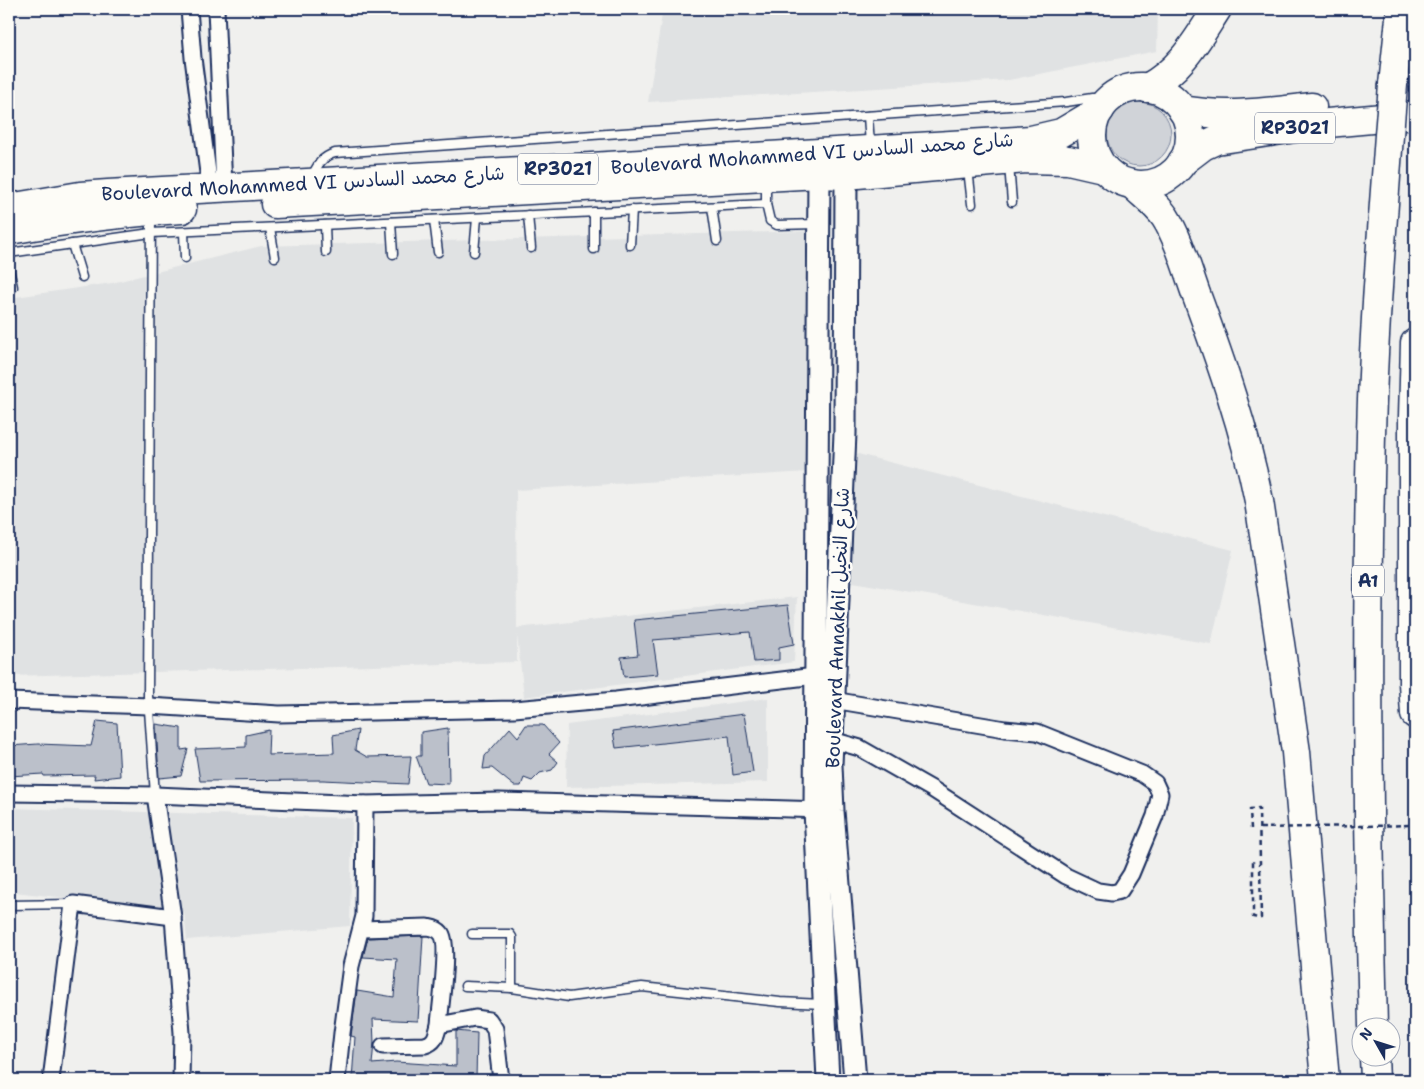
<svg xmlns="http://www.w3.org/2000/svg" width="1424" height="1089" font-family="'Shantell Sans','Playpen Sans Arabic',sans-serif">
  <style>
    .built { fill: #e0e2e3 }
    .green { fill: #d0d3d8; stroke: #76819b }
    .building { fill: #bbc0ca; stroke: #1b2f5e }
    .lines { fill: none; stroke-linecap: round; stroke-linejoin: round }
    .lane-casing { stroke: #1b2f5e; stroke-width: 11 }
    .street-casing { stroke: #1b2f5e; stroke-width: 19 }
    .secondary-casing { stroke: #1b2f5e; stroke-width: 25 }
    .highway-casing { stroke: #1b2f5e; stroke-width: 31 }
    .path { stroke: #1b2f5e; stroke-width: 2.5; stroke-dasharray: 5 4; stroke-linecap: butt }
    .lane { stroke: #fdfcf7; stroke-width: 8 }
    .street { stroke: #fdfcf7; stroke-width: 15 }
    .secondary { stroke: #fdfcf7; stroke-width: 21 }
    .highway { stroke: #fdfcf7; stroke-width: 28 }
    .highway-bridge-casing { stroke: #1b2f5e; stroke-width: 31; stroke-linecap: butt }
    .path-bridge { stroke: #1b2f5e; stroke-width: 2.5; stroke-dasharray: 5 4; stroke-linecap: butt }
    .highway-bridge { stroke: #fdfcf7; stroke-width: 28 }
    .labels { text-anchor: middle; stroke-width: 5; stroke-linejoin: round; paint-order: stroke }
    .shield { fill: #fdfcf7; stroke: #5f6c8c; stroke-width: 1 }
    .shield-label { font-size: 18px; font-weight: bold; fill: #1b2f5e }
    .street-label { font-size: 19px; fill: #1b2f5e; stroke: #fdfcf7 }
  </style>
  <rect width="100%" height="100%" fill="#f0f0ee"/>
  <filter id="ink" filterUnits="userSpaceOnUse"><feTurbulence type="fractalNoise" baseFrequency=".02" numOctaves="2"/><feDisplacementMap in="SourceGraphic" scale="10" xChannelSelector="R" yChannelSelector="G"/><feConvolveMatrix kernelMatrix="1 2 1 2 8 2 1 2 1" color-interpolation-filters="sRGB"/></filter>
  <g filter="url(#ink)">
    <g class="built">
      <path d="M663 9H1158L1157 51 1009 80 648 102Z"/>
      <path d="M808 231 807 472 516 490 517 628 797 597 794 662 524 697 517 635V662L9 676V298L112 283 261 246Z"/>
      <path d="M854 453 1233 550 1211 644 847 581Z"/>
      <path d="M768 698V782L566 787 567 725Z"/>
      <path d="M9 808 352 818 350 926 187 940 184 912 15 892 9 938Z"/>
    </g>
    <circle class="green" cx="1139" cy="134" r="32"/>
    <g class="building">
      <path d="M788 605 794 644 779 647V660L754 662 750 632 653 640 658 674 624 677 621 657 638 655 634 620Z"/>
      <path d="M744 714 753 772 733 775 729 736 616 748 613 731Z"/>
      <path d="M97 721 117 723 120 776 94 779 95 775 44 776 43 774 9 776V746L38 744 91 746Z"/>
      <path d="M156 724 181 728V750L188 749 181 776 159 778Z"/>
      <path d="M526 725H543L559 743 549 754 558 762 552 770 540 773 532 781 524 778 521 786H514L492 768 483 769 485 756 510 728 518 737Z"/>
      <path d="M448 728 449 784 426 783 416 756H421V732Z"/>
      <path d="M269 730 268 755 334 753 333 735 358 730 355 750 367 757 411 756 408 784 323 780 200 781 195 749 246 747V735Z"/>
      <path d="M423 936 418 1021 373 1019 374 1043 372 1064 396 1062 456 1066V1031L477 1033 476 1080H352L355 1037 351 1036 357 991 394 997 397 959 363 957 368 938Z"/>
    </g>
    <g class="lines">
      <defs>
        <g id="lane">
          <path d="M868 116 870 145"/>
          <path d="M1009 165 1012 202"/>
          <path d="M968 169 972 204"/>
          <path d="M312 176C318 164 322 157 335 153L1066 102 1092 98H1111"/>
          <path d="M766 181V204L770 221 777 225 817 224"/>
          <path d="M712 207 717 241"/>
          <path d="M594 212V249"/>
          <path d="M151 215 148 696 155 795"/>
          <path d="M528 215 531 248"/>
          <path d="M434 220 438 252"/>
          <path d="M391 222 393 254"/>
          <path d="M325 225 326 252"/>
          <path d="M270 228 275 257"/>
          <path d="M184 232 185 258"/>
          <path d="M72 244 82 277"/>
          <path d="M630 245 632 210"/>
          <path d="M474 252 477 218"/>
          <path d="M9 253 151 233 766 204"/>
          <path d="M9 269 13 287"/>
          <path d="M9 905 73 904"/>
          <path d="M472 934H510L512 937V988"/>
          <path d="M465 986 512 988 569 997 642 987 780 1002 822 1004"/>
        </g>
        <g id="street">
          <path d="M189 9 193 58 210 188"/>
          <path d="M216 9 224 187"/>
          <path d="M9 701 149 706 279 714 514 709 616 700 815 676"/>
          <path d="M832 740 860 748 932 789 1066 876 1098 891 1112 893 1120 891 1131 874 1155 816 1160 794 1155 783 1142 774 1037 732 1005 729 833 700"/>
          <path d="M9 793 155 795 365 804 499 801 824 810"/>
          <path d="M155 795 173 917 182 1033 181 1080"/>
          <path d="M361 929 427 927C432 928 437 928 441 933 450 943 440 1009 439 1025 436 1035 436 1042 425 1045L383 1046"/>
          <path d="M439 1025 475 1018 489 1020 495 1029 501 1080"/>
          <path d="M51 1080 73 904 173 917"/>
          <path d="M337 1080 342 1033 351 966 364 916 365 804"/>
        </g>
        <g id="secondary">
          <path d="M819 174 815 810 828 1080"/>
          <path d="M846 175 845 433 831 765 833 811 855 1080"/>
        </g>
        <g id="highway">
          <path d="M1393 85 1401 9"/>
          <circle cx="1141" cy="136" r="49"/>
          <path d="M1147 88C1181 70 1197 40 1217 9"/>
          <path d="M1182 110C1228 118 1267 112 1312 107"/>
          <path d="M1182 162 1203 146 1216 140 1328 123 1415 115"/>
          <path d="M1132 184C1143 195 1156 204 1165 217 1179 239 1187 269 1196 294 1221 362 1245 430 1259 501L1296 752 1325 1080"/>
          <path d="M275 204 819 174 846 175 1026 159 1068 160 1103 168"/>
          <path d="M9 208 80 196 108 194 575 168 1031 140 1061 133 1100 110"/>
          <path d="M9 230C66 220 124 212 182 209"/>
          <path d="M1415 343 1413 417V683L1415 714"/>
          <path d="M1373 1026C1368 829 1366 632 1371 435 1373 335 1382 235 1389 135"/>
          <path d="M1374 1056 1375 1080"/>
        </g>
      </defs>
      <use href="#lane" class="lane-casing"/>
      <use href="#street" class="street-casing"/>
      <use href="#secondary" class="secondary-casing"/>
      <use href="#highway" class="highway-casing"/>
      <path class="path" d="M1251 829 1250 809 1259 808 1261 918 1253 917V860"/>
      <use href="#lane" class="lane"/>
      <use href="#street" class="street"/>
      <use href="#secondary" class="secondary"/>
      <use href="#highway" class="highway"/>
      <defs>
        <path id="highway-bridge" d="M1389 135 1393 85"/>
      </defs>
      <use href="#highway-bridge" class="highway-bridge-casing"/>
      <path class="path-bridge" d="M1260 828 1415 825"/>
      <use href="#highway-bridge" class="highway-bridge"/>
    </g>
  </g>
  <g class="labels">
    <g class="shield">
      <rect x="1255" y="112.5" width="80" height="31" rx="4"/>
      <rect x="518" y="153.5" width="80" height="31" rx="4"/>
      <rect x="1352" y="565.5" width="32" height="31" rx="4"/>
    </g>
    <g class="shield-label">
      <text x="1295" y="134">RP3021</text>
      <text x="558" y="175">RP3021</text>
      <text x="1368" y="587">A1</text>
    </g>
    <g class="street-label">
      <text transform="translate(812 153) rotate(-4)" y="7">Boulevard Mohammed VI شارع محمد السادس</text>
      <text transform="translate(303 183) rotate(-3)" y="7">Boulevard Mohammed VI شارع محمد السادس</text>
      <text transform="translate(837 628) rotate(-88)" y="7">Boulevard Annakhil شارع النخيل</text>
    </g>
  </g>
  <rect width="1424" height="1089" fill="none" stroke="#fdfcf7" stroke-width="30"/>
  <rect x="15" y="15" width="1394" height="1059" fill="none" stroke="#1b2f5e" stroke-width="2" filter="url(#ink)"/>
  <g transform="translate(1376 1042) rotate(309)"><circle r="24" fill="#fdfcf7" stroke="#a3aaba"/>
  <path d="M0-4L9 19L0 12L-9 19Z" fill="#1b2f5e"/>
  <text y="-8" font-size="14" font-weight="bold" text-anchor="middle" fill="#1b2f5e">N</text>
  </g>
</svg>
